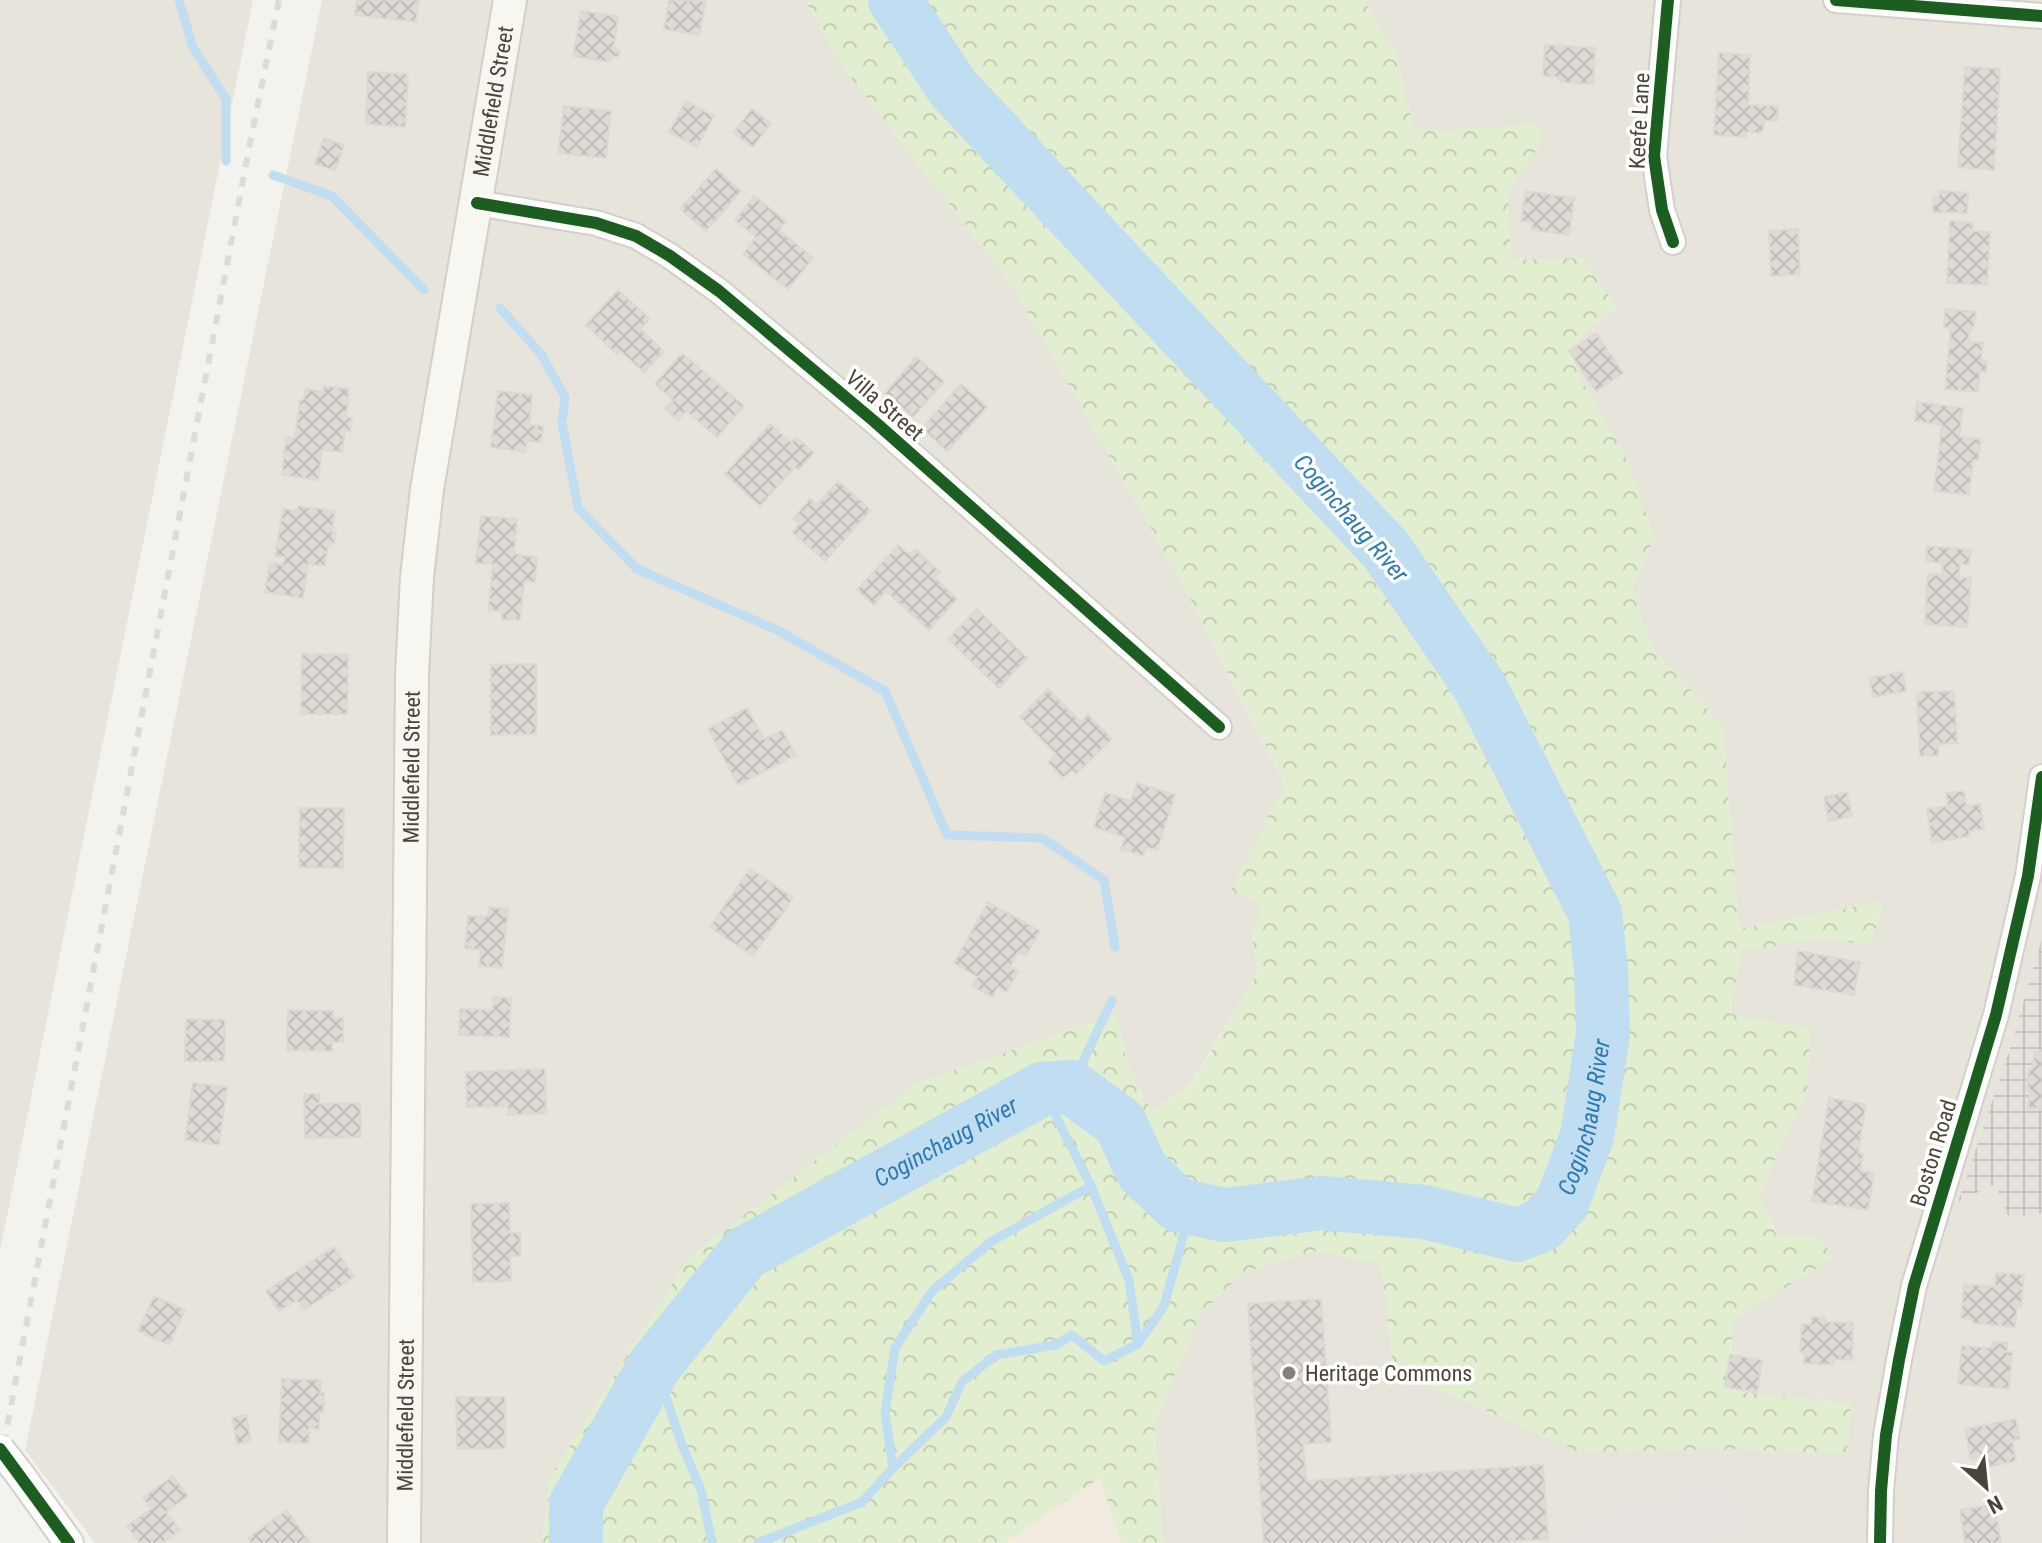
<svg xmlns="http://www.w3.org/2000/svg" width="2042" height="1543" font-family="'Roboto Condensed',sans-serif">
  <style>
    .residential { fill: #e7e4dc }
    .commercial { fill: #f3ebdf }
    .industrial { fill: url(#industrial-grid) }
    .forest { fill: url(#forest-crowns) }
    .parking { fill: #e6e3df }
    .lines { fill: none; stroke-linecap: round; stroke-linejoin: round }
    .stream { stroke: #c0ddf1; stroke-width: 9 }
    .river { stroke: #c0ddf1; stroke-width: 54 }
    .building { fill: url(#building-cross-hatch); stroke: #dcd9d4; stroke-width: 2 }
    .minor-casing { stroke: #d2d0cb; stroke-width: 28 }
    .tertiary-casing { stroke: #d2d0cb; stroke-width: 32 }
    .secondary-casing { stroke: #d3cfc5; stroke-width: 36 }
    .minor { stroke: #fdfdfc; stroke-width: 24 }
    .tertiary { stroke: #fdfdfc; stroke-width: 28 }
    .secondary { stroke: #f7f6f1; stroke-width: 32 }
    .rail { stroke: #dbdbda; stroke-width: 6; stroke-dasharray: 10 10; stroke-linecap: butt }
    .tertiary-bridge-casing { stroke: #d2d0cb; stroke-width: 32; stroke-linecap: butt }
    .tertiary-bridge { stroke: #fdfdfc; stroke-width: 28 }
    .cycleway-casing { stroke: #fff; stroke-width: 17 }
    .cycleway { stroke: #1b5e20; stroke-width: 12 }
    .poi-dot { fill: #868178; stroke: #fff; stroke-width: 3 }
    .labels { text-anchor: middle; stroke-width: 7; stroke-linejoin: round; paint-order: stroke }
    .street-label { font-size: 22px; fill: #4b4439; stroke: #fff }
    .poi-label { font-size: 22px; fill: #4b4439; stroke: #fff; text-anchor: start }
    .water-label { font-size: 24px; font-style: italic; fill: #2e7ab2; stroke: #fff }
  </style>
  <defs>
    <pattern id="industrial-grid" width="8" height="8" patternUnits="userSpaceOnUse" patternTransform="scale(2)"><rect width="8" height="8" fill="#e6e2de"/><path d="M0 4h8M4 0v8" fill="none" stroke="#c7c3bf"/></pattern>
    <pattern id="forest-crowns" width="20" height="18" patternUnits="userSpaceOnUse" patternTransform="scale(2)"><rect width="20" height="18" fill="#e1eecf"/><path d="M2 6a3 3 0 1 1 6 0M12 15a3 3 0 1 1 6 0" fill="none" stroke="#c3cdb2"/></pattern>
    <pattern id="building-cross-hatch" width="8" height="8" patternUnits="userSpaceOnUse" patternTransform="scale(2)"><rect width="8" height="8" fill="#dedbd6"/><path d="M0 0l8 8M0 8l8-8" fill="none" stroke="#c0bdb8"/></pattern>
  </defs>
  <rect width="100%" height="100%" fill="#f4f2ee"/>
  <g class="residential">
    <path d="M0 0H253L0 1251Z"/>
    <path d="M322 0H805L843 67 1013 287 1180 580 1285 784 1230 892 1261 902 1252 938 1258 972 1191 1084 1151 1113 1126 1060 1116 1015 917 1083 690 1257 551 1476 542 1543H95L25 1450Z"/>
    <path d="M1364 0H2042V1543H1163L1154 1424 1200 1315 1242 1273 1314 1251 1380 1264 1735 1449 1847 1454 1851 1403 1729 1391 1733 1320 1820 1238 1778 1236 1758 1197 1807 1091 1730 1014 1741 950 1822 939 1871 945 1883 901 1739 929 1723 726 1652 648 1632 586 1655 537 1579 376 1568 348 1616 307 1582 258 1511 260 1507 191 1543 141 1413 131 1396 55Z"/>
  </g>
  <path class="commercial" d="M1100 1477 1121 1543H1004Z"/>
  <path class="industrial" d="M2042 938V1213L2009 1218 1995 1184 1958 1202 2010 1049Z"/>
  <path class="forest" d="M805 0H1364L1396 55 1414 131 1537 124 1543 141 1508 191 1511 260 1582 258 1616 306 1568 349 1579 376 1629 463 1655 537 1632 586 1652 648 1723 726 1739 929 1883 901 1871 945 1822 939 1741 951 1730 1014 1811 1028 1807 1091 1758 1197 1777 1236 1821 1238 1833 1258 1733 1320 1729 1391 1851 1403 1847 1454 1735 1449 1579 1452 1394 1370 1380 1264 1314 1251 1242 1273 1200 1315 1154 1424 1163 1543H1121L1100 1478 1004 1543H542L551 1476 689 1257 917 1083 1117 1014 1126 1060 1152 1113 1192 1084 1258 972 1252 938 1261 902 1230 892 1285 783 1180 580 1013 287 843 67Z"/>
  <path class="parking" d="M1737 1474 1746 1534 1705 1543H1554L1560 1537 1609 1507Z"/>
  <g class="lines">
    <g class="stream">
      <path d="M179 0 193 48 226 99V161"/>
      <path d="M273 175 332 196 424 290"/>
      <path d="M500 308 541 354 565 397 562 423 578 508 637 569 777 630 885 691 947 835 1042 838 1104 880 1115 947"/>
      <path d="M1071 1087 1112 1000"/>
      <path d="M1091 1186 1129 1280 1138 1344"/>
      <path d="M655 1365 682 1445 701 1490 712 1543"/>
      <path d="M893 1468 946 1417 962 1382 996 1355 1055 1345 1072 1335 1104 1361 1138 1344 1164 1306 1191 1208"/>
      <path d="M758 1543 862 1502 893 1468 885 1413 895 1348 932 1291 992 1241 1091 1186 1042 1089"/>
    </g>
    <path class="river" id="s1" d="M576 1543V1504L655 1365 745 1253 1042 1089 1071 1087 1120 1123 1142 1171 1178 1205 1225 1215 1323 1203 1424 1212 1517 1235 1542 1225 1562 1203 1587 1136 1603 1034 1601 971 1595 913 1480 687 1386 550 953 88 895 0"/>
  </g>
  <g class="building">
    <path d="M357 0H419L416 22 355 15Z"/>
    <path d="M669 0 706 1 699 35 664 29Z"/>
    <path d="M581 11 618 16 614 47 620 51 618 57 613 56 609 62 573 56Z"/>
    <path d="M1545 45 1595 48 1593 84 1562 82 1557 77 1543 76Z"/>
    <path d="M1719 53 1750 55 1748 105 1778 106 1777 121 1764 120 1763 130 1759 133 1746 132V137L1714 135Z"/>
    <path d="M1965 67 2000 69 1994 170 1958 167Z"/>
    <path d="M368 72 406 74 408 77 405 127 366 124Z"/>
    <path d="M686 101 714 116 697 147 669 132Z"/>
    <path d="M564 106 611 111 606 158 558 153Z"/>
    <path d="M752 109 771 123 753 147 733 133Z"/>
    <path d="M324 138 344 145 335 171 315 164Z"/>
    <path d="M716 169 741 191 706 231 680 209Z"/>
    <path d="M1526 191 1574 198 1569 235 1532 230 1533 222 1521 221Z"/>
    <path d="M1939 191 1968 193 1967 213 1933 212V196L1939 197Z"/>
    <path d="M754 196 786 221 779 230 813 258 788 289 743 254 756 237 735 220Z"/>
    <path d="M1950 221 1973 223 1972 231 1990 232 1987 285 1947 283Z"/>
    <path d="M1798 229 1800 274 1771 276 1769 231Z"/>
    <path d="M618 290 650 319 640 329 664 351 644 372 620 351 617 354 586 325Z"/>
    <path d="M1945 309 1976 312 1974 326 1969 331 1968 342 1983 343 1981 360 1987 361 1986 372 1980 371 1978 392 1945 389 1951 328 1944 327Z"/>
    <path d="M1596 333 1623 373 1596 391 1569 351Z"/>
    <path d="M683 354 744 406 717 437 686 411 678 420 665 409 673 400 655 384 680 355Z"/>
    <path d="M916 357 944 381 913 417 885 393Z"/>
    <path d="M961 384 987 407 947 451 922 428Z"/>
    <path d="M324 386 349 389 346 417 352 418 350 431 345 430 342 452 322 450 318 480 282 475 286 437 295 438 300 401 304 399 306 389 323 392Z"/>
    <path d="M498 391 532 395 529 425 543 426 541 442 527 441 525 452 491 447Z"/>
    <path d="M1917 402 1963 408 1959 437 1981 439 1978 460H1973L1969 495 1934 491 1942 425 1915 421Z"/>
    <path d="M770 424 791 442 796 437 814 453 798 470 795 467 760 506 725 474Z"/>
    <path d="M838 481 871 510 825 561 792 532 799 524 793 519 810 499 817 505Z"/>
    <path d="M298 506 335 511 332 532H336L334 543 328 546 325 566 308 564 303 598 265 592 270 563 283 565 285 557 275 556 283 509 297 511Z"/>
    <path d="M481 516 517 519 514 554 537 557 535 582 524 581 520 620 502 619V611L488 610 493 564 476 563Z"/>
    <path d="M898 545 910 555 915 549 940 572 934 577 957 599 929 630 886 591 874 605 857 590Z"/>
    <path d="M1927 546 1971 550 1969 565 1960 564 1959 577 1971 578 1967 627 1925 624 1928 574 1942 575 1943 563 1926 561Z"/>
    <path d="M977 609 1027 658 999 688 948 639Z"/>
    <path d="M302 654 348 655 347 714H301Z"/>
    <path d="M536 664V734L491 735V665Z"/>
    <path d="M1903 672 1906 691 1873 697 1869 678Z"/>
    <path d="M1048 689 1081 722 1088 715 1112 739 1076 774 1072 770 1063 778 1048 762 1056 754 1020 717Z"/>
    <path d="M1954 691 1957 743 1938 744V755L1920 756 1917 696 1921 692Z"/>
    <path d="M747 708 764 739 782 730 796 755 738 785 708 729Z"/>
    <path d="M1137 783 1175 795 1157 850 1146 847 1143 856 1121 849 1125 837 1094 827 1105 793 1131 801Z"/>
    <path d="M1964 791 1966 806 1980 804 1984 829 1969 831 1970 836 1932 843 1927 809 1948 806 1946 793Z"/>
    <path d="M1847 792 1852 816 1829 821 1824 797Z"/>
    <path d="M300 808H344L343 868 299 867Z"/>
    <path d="M751 869 793 898 753 956 710 927 748 871Z"/>
    <path d="M988 902 1040 931 1026 956 1018 952 1010 967 1019 971 1006 992 998 987 992 997 972 986 978 977 954 963Z"/>
    <path d="M489 907 508 909 502 968 479 966 481 950 465 948 468 916 488 917Z"/>
    <path d="M1798 951 1860 962 1854 995 1794 985Z"/>
    <path d="M493 997 511 998 509 1037 459 1035 460 1009 493 1010Z"/>
    <path d="M288 1010 333 1011 332 1018H343V1042H332V1051L287 1050Z"/>
    <path d="M186 1019 225 1020 224 1061H185Z"/>
    <path d="M2035 1052H2042V1109L2028 1108 2030 1090H2027L2029 1069 2032 1070Z"/>
    <path d="M545 1069 546 1113 508 1115V1106L467 1107 466 1072Z"/>
    <path d="M193 1083 227 1087 219 1145 185 1140Z"/>
    <path d="M304 1094H319V1104L360 1103 361 1137 305 1138Z"/>
    <path d="M1829 1098 1866 1104 1858 1153 1863 1154 1860 1171 1874 1173 1868 1210 1812 1201Z"/>
    <path d="M509 1203 510 1233H520V1256H510L511 1281 473 1282 471 1204Z"/>
    <path d="M334 1247 354 1277 304 1310 297 1300 279 1311 266 1291Z"/>
    <path d="M1996 1273 2024 1275 2021 1307 2017 1306 2015 1327 1973 1323V1319L1961 1318 1964 1284 1995 1287Z"/>
    <path d="M154 1296 185 1310 169 1345 138 1331Z"/>
    <path d="M1321 1299 1331 1442 1303 1444 1306 1481 1543 1465 1548 1539 1489 1543H1264L1248 1304Z"/>
    <path d="M1812 1317 1825 1318V1322L1853 1323 1852 1360 1834 1359 1833 1365 1804 1363 1805 1353 1800 1352 1802 1324 1811 1325Z"/>
    <path d="M1992 1342 2007 1343V1352H2012L2009 1389 1958 1384 1962 1346 1991 1348Z"/>
    <path d="M1730 1355 1762 1360 1757 1392 1725 1387Z"/>
    <path d="M282 1379 321 1380 320 1393H324L323 1412H319V1429L309 1428V1443L279 1442Z"/>
    <path d="M456 1397H505V1448L458 1449 457 1446Z"/>
    <path d="M246 1415 251 1441 237 1444 232 1418Z"/>
    <path d="M2016 1419 2020 1439 2012 1440 2016 1461 1983 1468 1981 1458 1971 1460 1965 1429Z"/>
    <path d="M173 1476 188 1496 166 1512 180 1530 163 1543H140L127 1526 151 1509 143 1498Z"/>
    <path d="M1995 1504 2001 1543H1965L1960 1510Z"/>
    <path d="M287 1510 310 1543H251L248 1538Z"/>
  </g>
  <g class="lines">
    <defs>
      <g id="minor">
        <path d="M1668 0 1654 156 1662 210 1673 242"/>
        <path d="M1836 0 2042 16"/>
        <path d="M477 203 596 223 636 236 670 256 719 291 875 422 1219 727"/>
        <path d="M1880 1543 1881 1491 1886 1435 1899 1360 1914 1286 1996 1015 2028 876 2042 777"/>
      </g>
      <path id="tertiary" d="M21 1476 69 1543"/>
      <g id="secondary">
        <path id="s2" d="M404 1543 412 674 417 577 427 489 510 0"/>
      </g>
    </defs>
    <use href="#minor" class="minor-casing"/>
    <use href="#tertiary" class="tertiary-casing"/>
    <use href="#secondary" class="secondary-casing"/>
    <use href="#minor" class="minor"/>
    <use href="#tertiary" class="tertiary"/>
    <use href="#secondary" class="secondary"/>
    <path class="rail" d="M0 1464 250 143 279 0"/>
    <defs>
      <path id="tertiary-bridge" d="M0 1449 21 1476"/>
    </defs>
    <use href="#tertiary-bridge" class="tertiary-bridge-casing"/>
    <use href="#tertiary-bridge" class="tertiary-bridge"/>
    <defs>
      <g id="cycleway">
        <path d="M1668 0 1654 156 1662 210 1673 242"/>
        <path d="M1836 0 2042 16"/>
        <path d="M477 203 596 223 636 236 670 256 719 291 875 422 1219 727"/>
        <path d="M0 1449 69 1543"/>
        <path d="M1880 1543 1881 1491 1886 1435 1899 1360 1914 1286 1996 1015 2028 876 2042 777"/>
      </g>
    </defs>
    <use href="#cycleway" class="cycleway-casing"/>
    <use href="#cycleway" class="cycleway"/>
  </g>
  <circle class="poi-dot" cx="1289" cy="1373" r="8"/>
  <g class="labels">
    <g class="street-label">
      <text dy="8" stroke="none"><textPath href="#s2" startOffset="1448">Middlefield Street</textPath></text>
      <text transform="translate(1639 121) rotate(-87)" y="8">Keefe Lane</text>
      <text transform="translate(885 405) rotate(41)" y="8">Villa Street</text>
      <text dy="8" stroke="none"><textPath href="#s2" startOffset="776">Middlefield Street</textPath></text>
      <text transform="translate(1933 1153) rotate(-73)" y="8">Boston Road</text>
      <text dy="8" stroke="none"><textPath href="#s2" startOffset="128">Middlefield Street</textPath></text>
    </g>
    <g class="poi-label">
      <text x="1305" y="1381">Heritage Commons</text>
    </g>
    <g class="water-label">
      <text transform="translate(1351 518) rotate(49)" y="8">Coginchaug River</text>
      <text dy="8" stroke="none"><textPath href="#s1" startOffset="1364">Coginchaug River</textPath></text>
      <text dy="8" stroke="none"><textPath href="#s1" startOffset="572">Coginchaug River</textPath></text>
    </g>
  </g>
  <g transform="translate(1986 1487) rotate(153)" stroke="#ffffff" stroke-width="6" paint-order="stroke">
  <path d="M0-6L14 30L0 20L-14 30Z" fill="#4b4439"/>
  <text y="-12" font-size="22" font-weight="bold" text-anchor="middle" fill="#4b4439">N</text>
  </g>
</svg>
